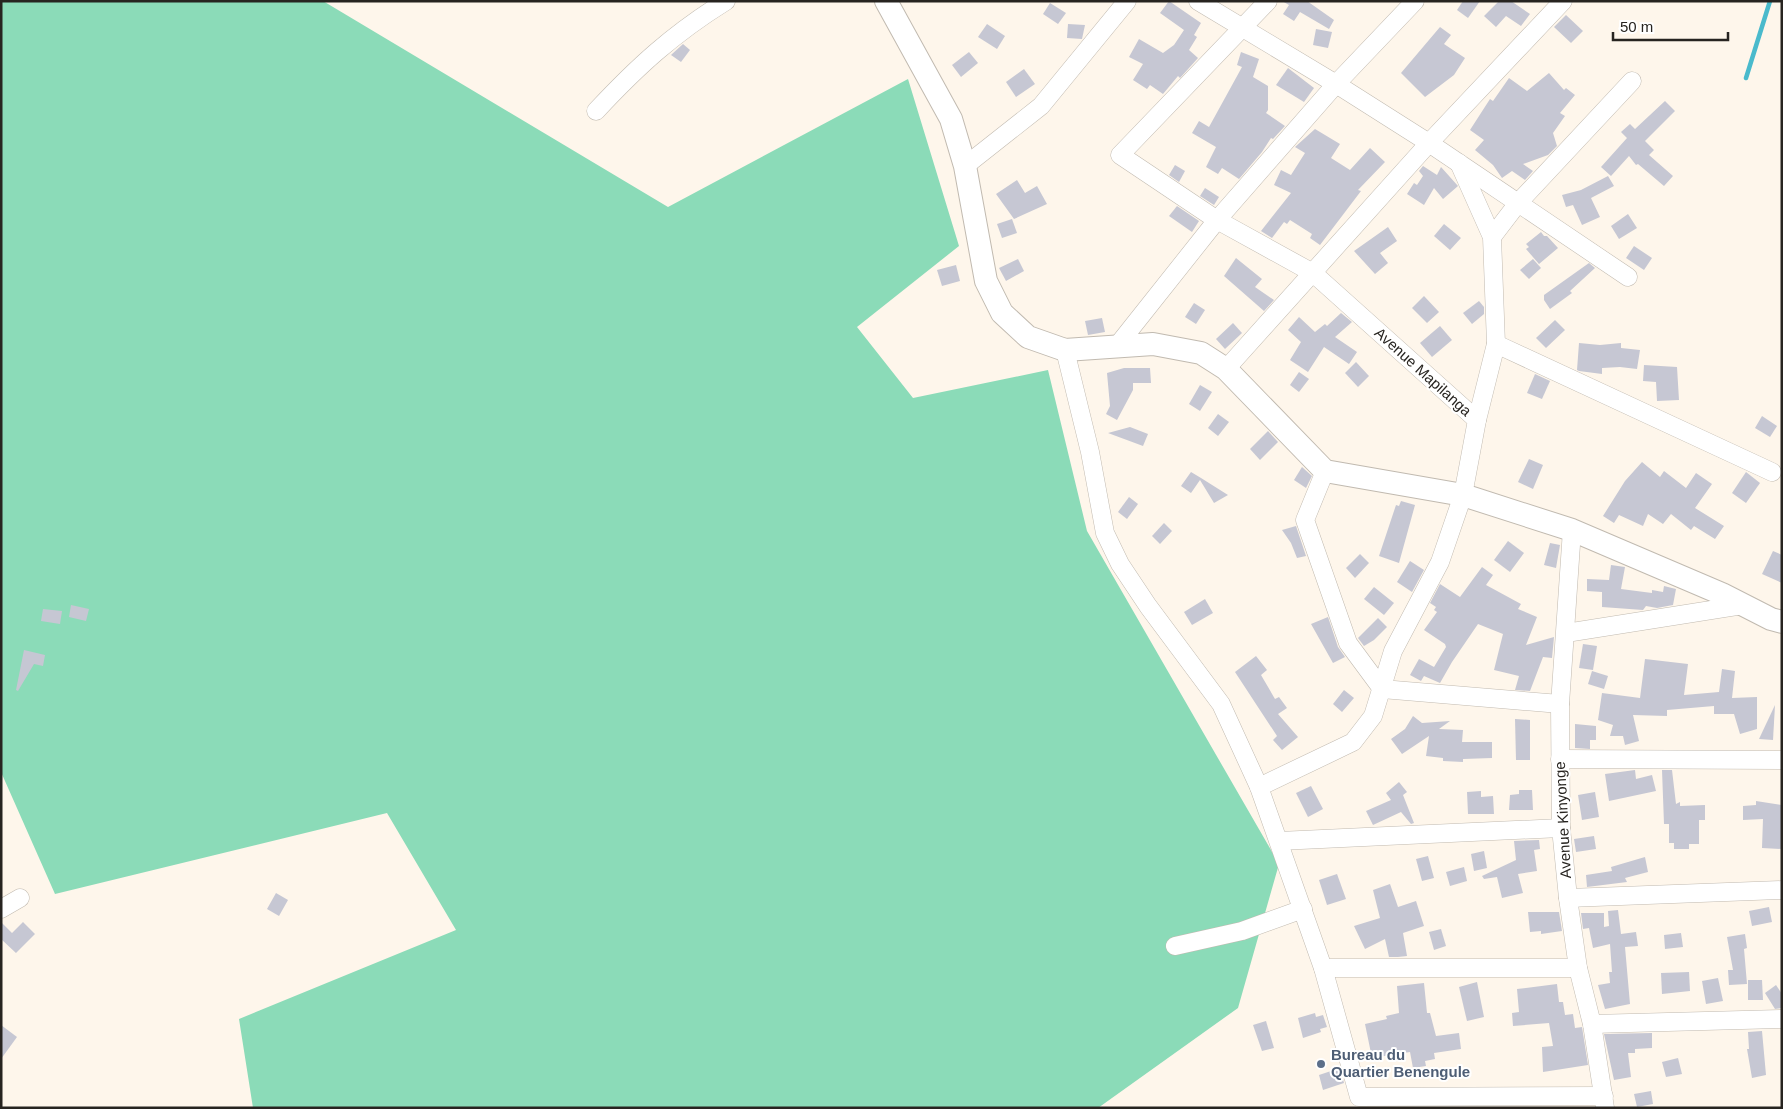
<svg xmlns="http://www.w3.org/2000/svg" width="1783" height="1109" font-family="Helvetica,sans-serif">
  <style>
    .green { fill: #8bdbb8 }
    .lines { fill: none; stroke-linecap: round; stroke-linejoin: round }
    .stream { stroke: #4abacc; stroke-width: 4.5 }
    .building { fill: #c6c7d3 }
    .minor-casing { stroke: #c1bab0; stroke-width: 19 }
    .tertiary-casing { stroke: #c1bab0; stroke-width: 24 }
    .minor { stroke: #fff; stroke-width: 18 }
    .tertiary { stroke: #fff; stroke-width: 22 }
    .service-dot { fill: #5c6f8a; stroke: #fff; stroke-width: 2 }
    .labels { text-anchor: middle; stroke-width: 4; stroke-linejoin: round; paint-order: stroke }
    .street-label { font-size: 15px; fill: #272420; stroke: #fff }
    .service-label { font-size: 15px; font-weight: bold; fill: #4e5e75; stroke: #fff; text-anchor: start }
  </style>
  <rect width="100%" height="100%" fill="#fef6eb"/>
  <path class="green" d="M1 1H323L668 207 908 79 959 246 857 327 913 398 1048 370 1087 531 1279 864 1238 1008 1098 1108H253L239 1019 456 930 387 813 55 894 1 772Z"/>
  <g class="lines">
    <path class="stream" d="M1746 78 1770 1"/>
  </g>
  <g class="building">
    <path d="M1169 1 1201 23 1194 35 1197 37 1189 50 1198 58 1180 78 1178 76 1163 94 1150 85 1147 89 1133 80 1143 64 1129 57 1139 39 1163 53 1174 45 1184 30 1160 13Z"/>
    <path d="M1282 1H1307L1334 20 1329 29 1300 12 1294 21 1283 14 1289 5Z"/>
    <path d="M1463 1H1480L1468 18 1457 10Z"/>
    <path d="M1499 1H1511L1530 14 1521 26 1506 16 1496 27 1484 16Z"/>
    <path d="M1050 3 1066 13 1058 24 1043 14Z"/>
    <path d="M1566 15 1583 31 1571 43 1554 27Z"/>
    <path d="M987 24 1005 36 997 49 978 37Z"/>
    <path d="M1068 24 1085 25 1082 39 1067 38Z"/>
    <path d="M1440 27 1451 35 1444 44 1465 58 1454 75 1425 97 1401 73Z"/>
    <path d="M1316 29 1332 32 1328 48 1313 45Z"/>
    <path d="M683 44 690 50 681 62 671 55Z"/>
    <path d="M969 52 978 63 961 77 952 65Z"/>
    <path d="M1241 52 1259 59 1253 77 1268 86V110L1266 113 1285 126 1273 139 1271 138 1262 152 1239 179 1222 168 1218 174 1206 167 1216 147 1192 133 1199 121 1209 127 1242 67 1237 65Z"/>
    <path d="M1288 68 1314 88 1304 102 1276 85Z"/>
    <path d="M1024 69 1035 84 1016 97 1006 82Z"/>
    <path d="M1549 73 1564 90 1566 88 1575 95 1560 113 1565 116 1553 133 1557 146 1548 155 1523 164 1533 171 1525 180 1512 171 1502 178 1493 165 1475 150 1484 140 1470 130 1490 99 1493 101 1509 78 1527 91Z"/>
    <path d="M1665 101 1675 111 1645 141 1654 150 1649 155 1673 176 1664 186 1638 164 1636 165 1629 156 1611 176 1601 167 1627 138 1621 132 1630 124 1635 129Z"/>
    <path d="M1315 129 1340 144 1331 158 1350 170 1370 148 1385 162 1358 190 1361 191 1320 245 1310 238 1312 234 1290 220 1287 224 1284 222 1272 238 1261 231 1291 193 1274 185 1281 170 1291 175 1305 153 1295 147Z"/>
    <path d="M1175 165 1185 171 1179 182 1169 175Z"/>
    <path d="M1423 166 1437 175 1441 167 1458 186 1443 199 1434 188 1424 205 1407 194 1414 183 1417 185 1423 176 1419 171Z"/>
    <path d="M1608 176 1614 186 1591 198 1600 217 1582 225 1573 205 1566 207 1562 195 1581 190Z"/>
    <path d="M1017 180 1025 193 1037 186 1047 204 1014 219 996 194Z"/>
    <path d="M1205 188 1219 197 1214 205 1200 196Z"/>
    <path d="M1177 206 1199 221 1192 232 1169 216Z"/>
    <path d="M1628 214 1637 228 1619 239 1611 226Z"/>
    <path d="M1012 219 1017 233 1002 238 997 224Z"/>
    <path d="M1444 224 1461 238 1450 250 1434 236Z"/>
    <path d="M1388 227 1397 241 1380 253 1388 263 1375 274 1354 251Z"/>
    <path d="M1541 232 1544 236H1547L1558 248 1539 264 1526 249 1529 247 1526 244Z"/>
    <path d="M1634 246 1652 258 1644 270 1626 258Z"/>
    <path d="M1236 258 1262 279 1255 287 1274 300 1264 311 1224 276Z"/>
    <path d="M1018 259 1024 271 1006 281 999 268Z"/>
    <path d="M1533 259 1541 268 1529 279 1520 270Z"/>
    <path d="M1589 263 1595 268 1570 291 1572 293 1550 309 1544 300V295Z"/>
    <path d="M956 265 960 281 942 286 937 270Z"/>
    <path d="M1424 296 1439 312 1427 323 1412 308Z"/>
    <path d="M1479 301 1484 307V314L1472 324 1463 313Z"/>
    <path d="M1194 303 1205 310 1196 324 1185 317Z"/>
    <path d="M1341 313 1352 322 1335 337 1357 352 1349 364 1324 347 1308 372 1290 360 1301 342 1288 330 1299 317 1315 332 1325 324 1327 326Z"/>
    <path d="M1102 318 1105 332 1088 335 1085 321Z"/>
    <path d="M1555 320 1565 330 1546 348 1536 338Z"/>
    <path d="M1233 323 1242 333 1225 349 1216 339Z"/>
    <path d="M1440 326 1452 340 1432 357 1420 343Z"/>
    <path d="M1579 343 1600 345 1621 343V348L1640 350 1637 369 1620 367 1602 368V374L1579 371 1577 370Z"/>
    <path d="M1356 362 1369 376 1358 387 1345 373Z"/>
    <path d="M1644 365 1677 367 1679 400 1657 401 1656 382 1643 381Z"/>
    <path d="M1124 368H1150L1151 383H1133V390L1117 420 1106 414 1110 406 1107 373Z"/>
    <path d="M1299 372 1309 379 1299 392 1290 385Z"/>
    <path d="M1535 374 1550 381 1542 399 1527 393Z"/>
    <path d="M1200 385 1212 392 1200 411 1189 404Z"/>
    <path d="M1218 414 1229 422 1218 436 1208 428Z"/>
    <path d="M1762 416 1777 426 1770 437 1755 428Z"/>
    <path d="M1130 427 1148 434 1143 446 1108 433Z"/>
    <path d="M1268 431 1278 442 1260 460 1250 449Z"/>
    <path d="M1529 459 1543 465 1533 489 1518 482Z"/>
    <path d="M1642 462 1660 477 1664 471 1686 488 1696 473 1712 484 1695 508 1724 526 1715 539 1694 526 1691 530 1671 514 1663 524 1648 514 1643 526 1619 515 1614 523 1603 516 1625 481Z"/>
    <path d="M1302 467 1312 476 1306 488 1294 480Z"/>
    <path d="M1191 472 1201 478 1228 495 1214 503 1200 480 1191 493 1181 486Z"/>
    <path d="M1746 472 1760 483 1746 503 1732 493Z"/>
    <path d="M1129 497 1138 504 1127 519 1118 512Z"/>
    <path d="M1401 501 1415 505 1399 563 1379 556 1396 505 1399 506Z"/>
    <path d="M1164 523 1172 531 1160 544 1152 536Z"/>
    <path d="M1296 526 1306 556 1297 558 1291 543 1282 530Z"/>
    <path d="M1508 541 1524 553 1510 572 1494 560Z"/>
    <path d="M1550 543 1560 545 1556 568 1544 565Z"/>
    <path d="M1773 551 1782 555V583L1762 574Z"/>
    <path d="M1360 554 1369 563 1355 578 1346 568Z"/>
    <path d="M1410 561 1424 570 1412 592 1397 582Z"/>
    <path d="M1611 565 1625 567 1621 589 1652 593V590L1663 592 1664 586 1676 589 1673 605 1657 608 1646 606 1643 610 1602 607V592L1587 591V579L1609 580Z"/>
    <path d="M1482 567 1493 575 1486 585 1521 604 1518 609 1537 617 1526 645 1554 637 1552 658 1543 657 1530 691 1515 690 1519 676 1494 670 1503 634 1478 624 1452 662 1440 683 1424 676 1421 681 1410 675 1419 659 1434 667 1446 647 1445 644 1424 630 1437 612 1434 610 1436 607 1430 603 1440 584 1460 597Z"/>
    <path d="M1374 587 1394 603 1384 615 1364 599Z"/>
    <path d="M1205 599 1213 613 1192 625 1184 612Z"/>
    <path d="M71 605 89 609 86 621 69 617Z"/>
    <path d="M43 609 62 611 60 624 41 621Z"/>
    <path d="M1328 617 1338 647 1345 657 1333 663 1311 624Z"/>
    <path d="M1378 618 1387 627 1374 640 1364 646 1358 638Z"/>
    <path d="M1583 644 1597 646 1593 670 1579 668Z"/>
    <path d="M24 650 45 655 43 666 34 664 18 691 16 690Z"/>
    <path d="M1256 656 1267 670 1261 675 1275 699 1279 697 1287 708 1278 714 1298 737 1282 750 1273 740 1277 736 1235 672Z"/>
    <path d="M1645 659 1688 664 1684 695 1719 692 1722 669 1735 671 1732 698 1757 697V729L1740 734 1734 714H1714V706L1667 710V716L1633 715 1639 741 1625 745 1623 736H1610L1613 725 1598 720 1602 693 1640 698Z"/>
    <path d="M1592 671 1608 676 1604 689 1588 684Z"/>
    <path d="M1344 690 1354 698 1342 712 1333 704Z"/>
    <path d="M1775 705 1773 740 1759 739Z"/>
    <path d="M1413 716 1422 723 1450 721 1439 729 1463 730 1462 742H1492V758L1463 759V762L1443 761V758L1426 756 1429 736 1402 754 1391 739 1405 729Z"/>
    <path d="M1515 719 1530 720V760H1516Z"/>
    <path d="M1575 724 1596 726V740H1590V749L1575 748Z"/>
    <path d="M1635 770 1636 779 1652 775 1656 791 1609 801 1605 774Z"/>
    <path d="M1662 770H1672L1676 804 1680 802V806L1705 805V820H1699V844H1689V849H1674V843H1669V824H1664Z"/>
    <path d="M1399 782 1407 792 1403 795 1414 823 1411 824 1401 812 1373 825 1366 811 1391 800 1386 793Z"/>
    <path d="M1311 786 1323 809 1308 817 1296 793Z"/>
    <path d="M1519 790H1532L1533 810H1509L1510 795 1519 794Z"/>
    <path d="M1481 791V797L1493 796 1494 814H1468L1467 792Z"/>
    <path d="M1595 792 1599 817 1582 820 1578 795Z"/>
    <path d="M1756 801 1782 805V849L1762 848 1763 819 1743 820V806L1756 805Z"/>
    <path d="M1594 836 1596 849 1576 852 1574 839Z"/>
    <path d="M1539 840 1540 849 1534 850 1537 871 1518 874 1523 893 1502 898 1497 877 1484 879 1482 876 1516 860 1514 841Z"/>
    <path d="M1484 851 1487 868 1474 871 1471 854Z"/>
    <path d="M1428 856 1434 878 1422 881 1416 859Z"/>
    <path d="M1645 857 1648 872 1625 878 1627 882 1587 887 1586 875 1612 871 1611 867Z"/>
    <path d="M1464 867 1467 881 1450 886 1446 872Z"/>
    <path d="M1337 874 1346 899 1327 905 1319 880Z"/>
    <path d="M1390 884 1398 907 1416 901 1424 926 1403 933 1407 956 1398 957H1389L1385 939 1365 949 1354 926 1380 918 1373 890Z"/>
    <path d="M276 893 288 900 279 916 267 909Z"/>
    <path d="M1769 907 1772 922 1752 926 1749 911Z"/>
    <path d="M1618 910 1621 934 1636 932 1638 946 1625 947 1630 1004 1605 1009 1598 985 1610 983 1609 972H1612L1610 944 1593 948 1589 928 1583 929 1581 913H1604V927L1609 926 1608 911Z"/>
    <path d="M1528 912H1559L1562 931 1541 934V931L1530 932Z"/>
    <path d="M1 922 12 933 23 922 35 934 16 953 1 939Z"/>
    <path d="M1441 929 1446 946 1434 950 1429 932Z"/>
    <path d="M1681 933 1683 947 1665 949 1664 935Z"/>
    <path d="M1745 934 1747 948 1744 949 1747 984 1729 985 1728 970H1733L1727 937Z"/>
    <path d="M1689 972 1690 991 1662 994 1661 973Z"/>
    <path d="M1718 978 1723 1001 1706 1004 1702 981Z"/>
    <path d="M1748 980H1762L1763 1000H1748Z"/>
    <path d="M1477 982 1484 1017 1467 1021 1459 987Z"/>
    <path d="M1424 983 1427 1013H1430L1436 1036 1459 1033 1461 1049 1434 1053 1435 1059 1425 1061 1426 1066 1413 1068 1410 1052 1372 1058 1365 1024 1387 1019 1386 1016 1399 1013 1397 986Z"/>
    <path d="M1557 984 1559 1002H1563L1565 1015 1573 1014 1575 1028 1582 1027 1588 1065 1543 1072 1542 1047 1553 1046 1549 1023 1513 1026 1512 1013 1519 1012 1517 989Z"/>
    <path d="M1776 985 1782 994V1008L1775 1009 1765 993Z"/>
    <path d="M1315 1013 1316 1017 1323 1015 1327 1027 1320 1029 1321 1032 1303 1038 1298 1018Z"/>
    <path d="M1266 1021 1274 1048 1262 1051 1253 1025Z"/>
    <path d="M1 1025 17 1037 1 1059Z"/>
    <path d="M1762 1031 1766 1075 1752 1078 1747 1049H1749L1748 1032Z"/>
    <path d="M1652 1033V1048L1635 1049V1053H1628L1631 1077 1614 1080 1604 1034Z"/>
    <path d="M1678 1058 1682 1074 1666 1077 1662 1062Z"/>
    <path d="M1340 1068 1344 1083 1323 1090 1319 1075Z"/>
    <path d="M1651 1091 1653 1104 1637 1107 1634 1094Z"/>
  </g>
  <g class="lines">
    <defs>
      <g id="minor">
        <path d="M1198 1 1336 84 1429 143 1628 277"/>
        <path d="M596 111C638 66 673 34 726 1"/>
        <path d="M1459 163 1492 237 1496 344 1477 420"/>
        <path d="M965 166 1041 106 1127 1"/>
        <path d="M1492 237 1518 203 1632 81"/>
        <path d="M1496 344 1772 472"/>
        <path d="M1117 346 1217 220 1336 84 1415 1"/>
        <path d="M1065 350 1090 452 1105 533 1120 564 1148 606 1221 704 1259 787 1323 968 1359 1097 1604 1096"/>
        <path d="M1226 369 1429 143 1563 1"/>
        <path d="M1325 471 1305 520 1348 643 1382 689 1560 704"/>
        <path d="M1572 530 1560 704 1561 828 1568 898 1578 968 1592 1024 1605 1108"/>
        <path d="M1566 633 1743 605"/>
        <path d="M1560 759 1782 760"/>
        <path d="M1259 787 1353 742 1373 716 1393 651 1440 562 1463 495 1477 420 1313 273 1217 220 1120 155 1268 1"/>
        <path d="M1279 841 1561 828"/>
        <path d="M1568 898 1782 890"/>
        <path d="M1 909 20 898"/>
        <path d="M1175 946 1242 931 1303 909"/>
        <path d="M1323 968H1578"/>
        <path d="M1592 1024 1782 1019"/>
      </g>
      <path id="tertiary" d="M886 1 951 119 965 166 986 281 1002 313 1028 337 1065 350 1153 344 1201 353 1226 369 1325 471 1463 495 1572 530 1722 594 1771 619 1782 622"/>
    </defs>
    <use href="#minor" class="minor-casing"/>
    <use href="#tertiary" class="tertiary-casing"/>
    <use href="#minor" class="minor"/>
    <use href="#tertiary" class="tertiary"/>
  </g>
  <circle class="service-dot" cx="1321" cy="1064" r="5"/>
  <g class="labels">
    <g class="street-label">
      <text transform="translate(1423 372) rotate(42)" y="5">Avenue Mapilanga</text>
      <text transform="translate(1563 820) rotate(-93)" y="5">Avenue Kinyonge</text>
    </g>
    <g class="service-label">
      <text x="1331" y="1060">Bureau du<tspan x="1331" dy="17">Quartier Benengule</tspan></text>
    </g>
  </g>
  <rect width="1783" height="1109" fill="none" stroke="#272420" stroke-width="5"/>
  <path d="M1613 32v8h115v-8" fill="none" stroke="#272420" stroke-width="2.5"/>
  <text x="1620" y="32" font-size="15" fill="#272420" stroke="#ffffff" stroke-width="4" paint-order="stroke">50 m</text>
</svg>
